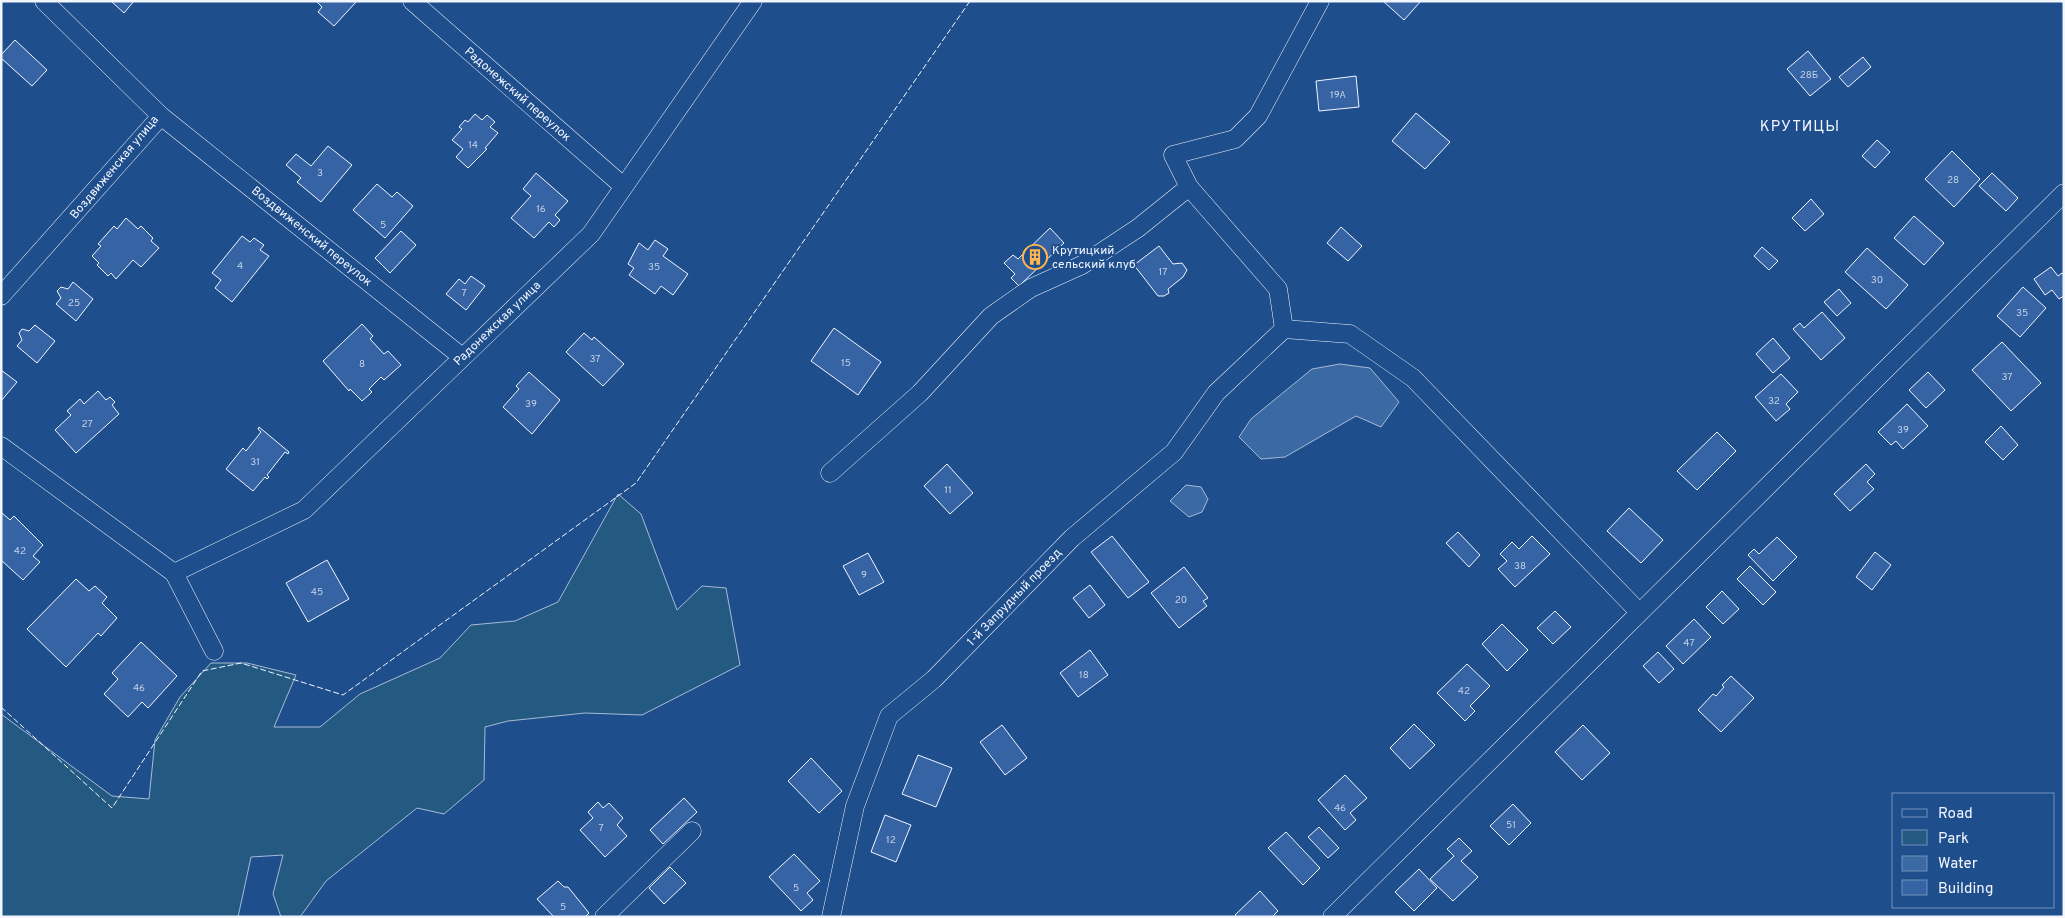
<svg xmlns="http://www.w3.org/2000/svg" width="2065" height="918" font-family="Overpass,sans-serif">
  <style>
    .green { fill: #245a82; stroke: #a8bbd7 }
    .water { fill: #3b69a3; stroke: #a8bbd7 }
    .building { fill: #3563a3; stroke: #f2f6ff }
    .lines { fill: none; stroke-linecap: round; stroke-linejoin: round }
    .street-casing { stroke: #f2f6ff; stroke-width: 19 }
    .street { stroke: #1f4e8c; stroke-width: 18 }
    .fence { stroke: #f2f6ff; stroke-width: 1; stroke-dasharray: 6 2.5; stroke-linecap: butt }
    .labels { text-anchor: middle; stroke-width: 4; stroke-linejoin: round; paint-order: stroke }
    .number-label { font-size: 10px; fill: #c3d1e8 }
    .street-label { font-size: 12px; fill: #f2f6ff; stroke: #1f4e8c }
    .poi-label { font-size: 12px; fill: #f2f6ff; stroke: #1f4e8c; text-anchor: start }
    .quarter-label { font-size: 15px; letter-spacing: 1px; fill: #f2f6ff; stroke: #1f4e8c }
  </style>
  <rect width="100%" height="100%" fill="#1f4e8c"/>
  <path class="green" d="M618 494 641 514 677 610 702 586 726 588 740 665 642 715 585 713 508 721 485 727 484 780 444 814 417 808 326 881 300 917H281L273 894 283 855 251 857 238 917H1V714L112 796 149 799 155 740 180 697 211 663H247L296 675 274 727H320L360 694 440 658 471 625 515 621 558 602Z"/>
  <g class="water">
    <path d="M1340 364 1370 368 1399 402 1381 427 1356 416 1285 457 1261 459 1239 437 1251 419 1312 369Z"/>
    <path d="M1186 485 1201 487 1208 499 1202 512 1189 517 1170 501Z"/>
  </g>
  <g class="building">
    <path d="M111 1H134L124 13Z"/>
    <path d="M316 1H355L356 2 334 26 318 12 322 7Z"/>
    <path d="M1383 1H1421L1404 20Z"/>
    <path d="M15 40 47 70 32 86 1 58V55Z"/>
    <path d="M1808 51 1831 79 1810 96 1787 69Z"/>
    <path d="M1863 57 1871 67 1848 87 1839 77Z"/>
    <path d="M1356 76 1359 107 1319 111 1316 81Z"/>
    <path d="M1416 113 1450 142 1425 169 1392 141Z"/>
    <path d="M475 114 482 120 487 115 495 122 490 127 498 133 485 148 487 149 468 168 456 157 463 149 452 140 462 129 459 127 465 120 468 122Z"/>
    <path d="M1877 140 1890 152 1875 168 1862 156Z"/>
    <path d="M328 146 352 165 321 202 297 182 301 178 286 165 296 154 311 166Z"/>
    <path d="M1952 151 1980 179 1954 207 1925 179Z"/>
    <path d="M536 173 568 201 555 215 560 220 554 227 549 222 534 238 511 218 531 196 523 189Z"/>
    <path d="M1992 173 2018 198 2006 211 1979 186Z"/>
    <path d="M377 184 392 197 397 192 413 206 385 238 353 210Z"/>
    <path d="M1811 199 1824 214 1805 231 1792 218Z"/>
    <path d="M1914 216 1944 243 1924 265 1894 238Z"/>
    <path d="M126 218 138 229 141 226 153 238 151 241 159 248 141 267 133 260 116 279 111 273 108 276 97 265 99 263 92 256 101 246 98 244 114 226 117 229Z"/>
    <path d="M1341 227 1362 246 1348 261 1327 243Z"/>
    <path d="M1050 228 1064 243 1019 286 1011 278 1015 274 1004 263 1013 255 1018 259Z"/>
    <path d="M401 231 416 245 390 273 375 258Z"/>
    <path d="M242 236 250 242 254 238 264 245 260 250 269 256 232 302 215 288 221 280 212 273Z"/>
    <path d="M655 240 668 249 663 256 688 274 673 295 661 286 655 294 629 275 634 268 628 264 639 243 648 250Z"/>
    <path d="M1159 246 1173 264 1182 263 1187 270 1183 277 1168 289 1169 293 1164 296H1158L1134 265Z"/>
    <path d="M1762 247 1778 261 1769 270 1754 256Z"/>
    <path d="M1867 248 1908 285 1886 309 1845 272Z"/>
    <path d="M2051 267 2058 276 2062 273 2064 275V296L2059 299 2052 290 2045 295 2034 279Z"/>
    <path d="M471 276 485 286 466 310 446 294 459 279 465 284Z"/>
    <path d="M73 282 93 299 76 321 56 304 61 298 57 291 61 287 68 289Z"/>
    <path d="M2023 287 2046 308 2020 337 1997 316Z"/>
    <path d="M1839 289 1851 303 1837 316 1824 302Z"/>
    <path d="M1822 312 1845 338 1821 360 1793 329 1800 323 1804 328Z"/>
    <path d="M362 324 373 336 370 339 384 354 388 351 401 365 384 380 381 377 369 389 372 392 362 401 350 389 349 391 323 361Z"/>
    <path d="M35 325 55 341 37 363 17 346 22 340 19 333 22 329 29 331Z"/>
    <path d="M834 328 881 362 858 395 811 361Z"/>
    <path d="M584 333 592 340 594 337 624 364 603 386 566 352Z"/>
    <path d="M1773 338 1790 358 1773 373 1756 354Z"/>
    <path d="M2002 342 2041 383 2011 411 1972 370Z"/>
    <path d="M1 370 17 382 1 401Z"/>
    <path d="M529 372 560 400 532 434 503 407 519 389 516 386Z"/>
    <path d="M1928 372 1945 390 1926 408 1909 390Z"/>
    <path d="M1781 374 1798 392 1786 404 1790 409 1776 421 1755 397Z"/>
    <path d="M98 391 106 400 110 397 115 402 112 405 119 414 76 453 55 430 71 415 67 411 80 399 84 404Z"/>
    <path d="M1907 404 1928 426 1903 449 1896 441 1891 445 1878 432Z"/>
    <path d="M2001 426 2018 445 2003 460 1985 442Z"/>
    <path d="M259 427 289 452 288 454 285 452 267 475 269 477 267 479 265 477 253 491 226 469 243 448 246 451 261 432 258 429Z"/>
    <path d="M1717 432 1736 451 1697 490 1677 471Z"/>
    <path d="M947 464 973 493 950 514 924 486Z"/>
    <path d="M1866 464 1875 474 1867 482 1874 489 1850 511 1834 494Z"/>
    <path d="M1629 508 1663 540 1641 563 1607 531Z"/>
    <path d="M1 512 10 520 14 516 43 545 33 556 40 562 23 580 1 560Z"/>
    <path d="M1458 532 1480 555 1469 567 1446 543Z"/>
    <path d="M1112 536 1149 582 1128 598 1091 552Z"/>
    <path d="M1532 536 1550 554 1515 587 1498 569 1507 561 1500 554 1512 542 1519 549Z"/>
    <path d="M1777 537 1797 557 1773 581 1748 555 1754 549 1759 554Z"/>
    <path d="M1875 552 1891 565 1872 590 1856 577Z"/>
    <path d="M868 553 884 582 859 595 843 566Z"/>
    <path d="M327 560 349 599 308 622 286 583Z"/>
    <path d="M1750 566 1776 592 1763 605 1737 579Z"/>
    <path d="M1184 567 1208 598 1203 601 1207 606 1179 628 1151 593Z"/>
    <path d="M76 579 89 591 95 586 107 597 102 603 117 618 101 636 98 633 66 667 27 629Z"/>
    <path d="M1090 585 1105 605 1089 618 1073 598Z"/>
    <path d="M1722 591 1739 609 1723 624 1706 607Z"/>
    <path d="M1555 611 1571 627 1553 644 1537 628Z"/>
    <path d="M1694 619 1711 637 1683 664 1666 646Z"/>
    <path d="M1502 624 1528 650 1507 671 1482 644Z"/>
    <path d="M141 642 177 676 148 708 142 702 128 717 104 694 118 679 112 673Z"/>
    <path d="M1090 650 1108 675 1078 697 1060 673Z"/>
    <path d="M1658 652 1674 669 1659 683 1643 666Z"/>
    <path d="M1467 664 1490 686 1470 706 1475 711 1465 721 1437 693Z"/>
    <path d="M1731 676 1754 698 1721 732 1698 710 1713 694 1716 696 1724 687 1722 685Z"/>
    <path d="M1414 724 1435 745 1410 769 1390 748Z"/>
    <path d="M1002 725 1027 758 1005 775 980 742Z"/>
    <path d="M1583 725 1610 753 1582 780 1555 752Z"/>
    <path d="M918 755 952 768 936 807 902 794Z"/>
    <path d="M811 758 842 791 819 813 788 781Z"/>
    <path d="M1345 775 1367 798 1350 813 1356 820 1345 830 1318 800Z"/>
    <path d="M684 798 697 812 663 844 650 830Z"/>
    <path d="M598 802 603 808 609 803 623 818 617 825 627 836 605 857 580 830 593 818 588 812Z"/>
    <path d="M1513 804 1531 823 1509 845 1490 826Z"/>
    <path d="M885 815 911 825 896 862 871 852Z"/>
    <path d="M1319 827 1339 848 1328 858 1308 837Z"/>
    <path d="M1286 832 1320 868 1303 885 1268 848Z"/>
    <path d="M1459 838 1472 851 1461 861 1478 877 1453 901 1430 879 1454 856 1447 849Z"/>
    <path d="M794 854 820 881 807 893 813 900 801 911 769 877Z"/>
    <path d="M670 867 686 883 664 904 649 888Z"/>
    <path d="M1419 869 1437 888 1414 911 1395 892Z"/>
    <path d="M558 881 564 887H568L589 913 585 917H554L537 899Z"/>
    <path d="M1260 891 1278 911 1272 917H1237L1235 915Z"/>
  </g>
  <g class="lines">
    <defs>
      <g id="street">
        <path d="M44 1 161 116 462 357"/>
        <path d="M412 1 623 186"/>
        <path d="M1 296 161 116"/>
        <path d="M1284 329 1350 334 1413 378 1639 612"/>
        <path d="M1284 329 1278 289 1189 187 1173 155 1235 139 1258 116 1320 1"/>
        <path d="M1 446 174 573 214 651"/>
        <path d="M830 473 920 393 991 316 1031 288 1082 265 1138 228 1189 187"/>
        <path d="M174 573 304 510 591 234 753 1"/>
        <path d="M604 917 692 831"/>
        <path d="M831 917 855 806 889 716 934 679 1072 538 1174 452 1216 393 1284 329"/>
        <path d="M1332 917 2064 193"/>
      </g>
    </defs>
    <use href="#street" class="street-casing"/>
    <use href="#street" class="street"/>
    <path class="fence" d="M1 707 112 808 202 671 241 663 343 695 636 483 970 1"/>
  </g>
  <defs>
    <symbol id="building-ring" viewBox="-11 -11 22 22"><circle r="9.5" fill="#1f4e8c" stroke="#ffb74d" stroke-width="1.5"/><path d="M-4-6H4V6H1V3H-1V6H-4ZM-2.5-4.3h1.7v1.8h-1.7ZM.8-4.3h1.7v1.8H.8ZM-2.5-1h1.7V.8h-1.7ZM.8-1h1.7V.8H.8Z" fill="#ffb74d"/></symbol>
  </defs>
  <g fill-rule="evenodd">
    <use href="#building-ring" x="1021" y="243" width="28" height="28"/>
  </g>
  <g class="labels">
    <g class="number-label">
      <text x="1809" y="78">28Б</text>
      <text x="1338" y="98">19А</text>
      <text x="473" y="148">14</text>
      <text x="320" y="176">3</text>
      <text x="1953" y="183">28</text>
      <text x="541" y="212">16</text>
      <text x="383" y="228">5</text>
      <text x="240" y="269">4</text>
      <text x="654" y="270">35</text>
      <text x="1163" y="275">17</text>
      <text x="1877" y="283">30</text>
      <text x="464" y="296">7</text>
      <text x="74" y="306">25</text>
      <text x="2022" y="316">35</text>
      <text x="595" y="362">37</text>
      <text x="846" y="366">15</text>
      <text x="362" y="367">8</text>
      <text x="2007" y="380">37</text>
      <text x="1774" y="404">32</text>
      <text x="531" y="407">39</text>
      <text x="87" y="427">27</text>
      <text x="1903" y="433">39</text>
      <text x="255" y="465">31</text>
      <text x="948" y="493">11</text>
      <text x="20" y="554">42</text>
      <text x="1520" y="569">38</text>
      <text x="864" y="578">9</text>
      <text x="317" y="595">45</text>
      <text x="1181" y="603">20</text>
      <text x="1689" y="646">47</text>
      <text x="1084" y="678">18</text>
      <text x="139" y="691">46</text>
      <text x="1464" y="694">42</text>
      <text x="1340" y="811">46</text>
      <text x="1511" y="828">51</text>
      <text x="601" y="831">7</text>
      <text x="891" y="843">12</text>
      <text x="796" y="891">5</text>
      <text x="563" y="910">5</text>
    </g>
    <g class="street-label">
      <text transform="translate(518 94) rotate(41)" y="4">Радонежский переулок</text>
      <text transform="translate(114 167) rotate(-50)" y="4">Воздвиженская улица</text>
      <text transform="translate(312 236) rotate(39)" y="4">Воздвиженский переулок</text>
      <text transform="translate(497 323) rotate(-44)" y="4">Радонежская улица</text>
      <text transform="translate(1014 597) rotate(-46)" y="4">1-й Запрудный проезд</text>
    </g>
    <g class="poi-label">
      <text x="1052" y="254">Крутицкий<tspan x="1052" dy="14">сельский клуб</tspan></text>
    </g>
    <g class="quarter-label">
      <text x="1800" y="131">КРУТИЦЫ</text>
    </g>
  </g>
  <rect width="2065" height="918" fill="none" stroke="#f2f6ff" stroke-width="5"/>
  <rect x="1892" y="793" width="162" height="115" fill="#1f4e8c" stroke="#7391ba"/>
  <rect x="1902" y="809" width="25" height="8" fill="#1f4e8c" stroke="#7391ba"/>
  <text x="1938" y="818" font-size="15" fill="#f2f6ff">Road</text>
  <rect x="1902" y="830" width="25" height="15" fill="#245a82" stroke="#7391ba"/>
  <text x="1938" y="843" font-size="15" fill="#f2f6ff">Park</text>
  <rect x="1902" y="856" width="25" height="15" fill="#3b69a3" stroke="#7391ba"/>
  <text x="1938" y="868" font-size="15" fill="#f2f6ff">Water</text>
  <rect x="1902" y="880" width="25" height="15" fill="#3563a3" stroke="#7391ba"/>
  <text x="1938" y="893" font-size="15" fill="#f2f6ff">Building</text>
</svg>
